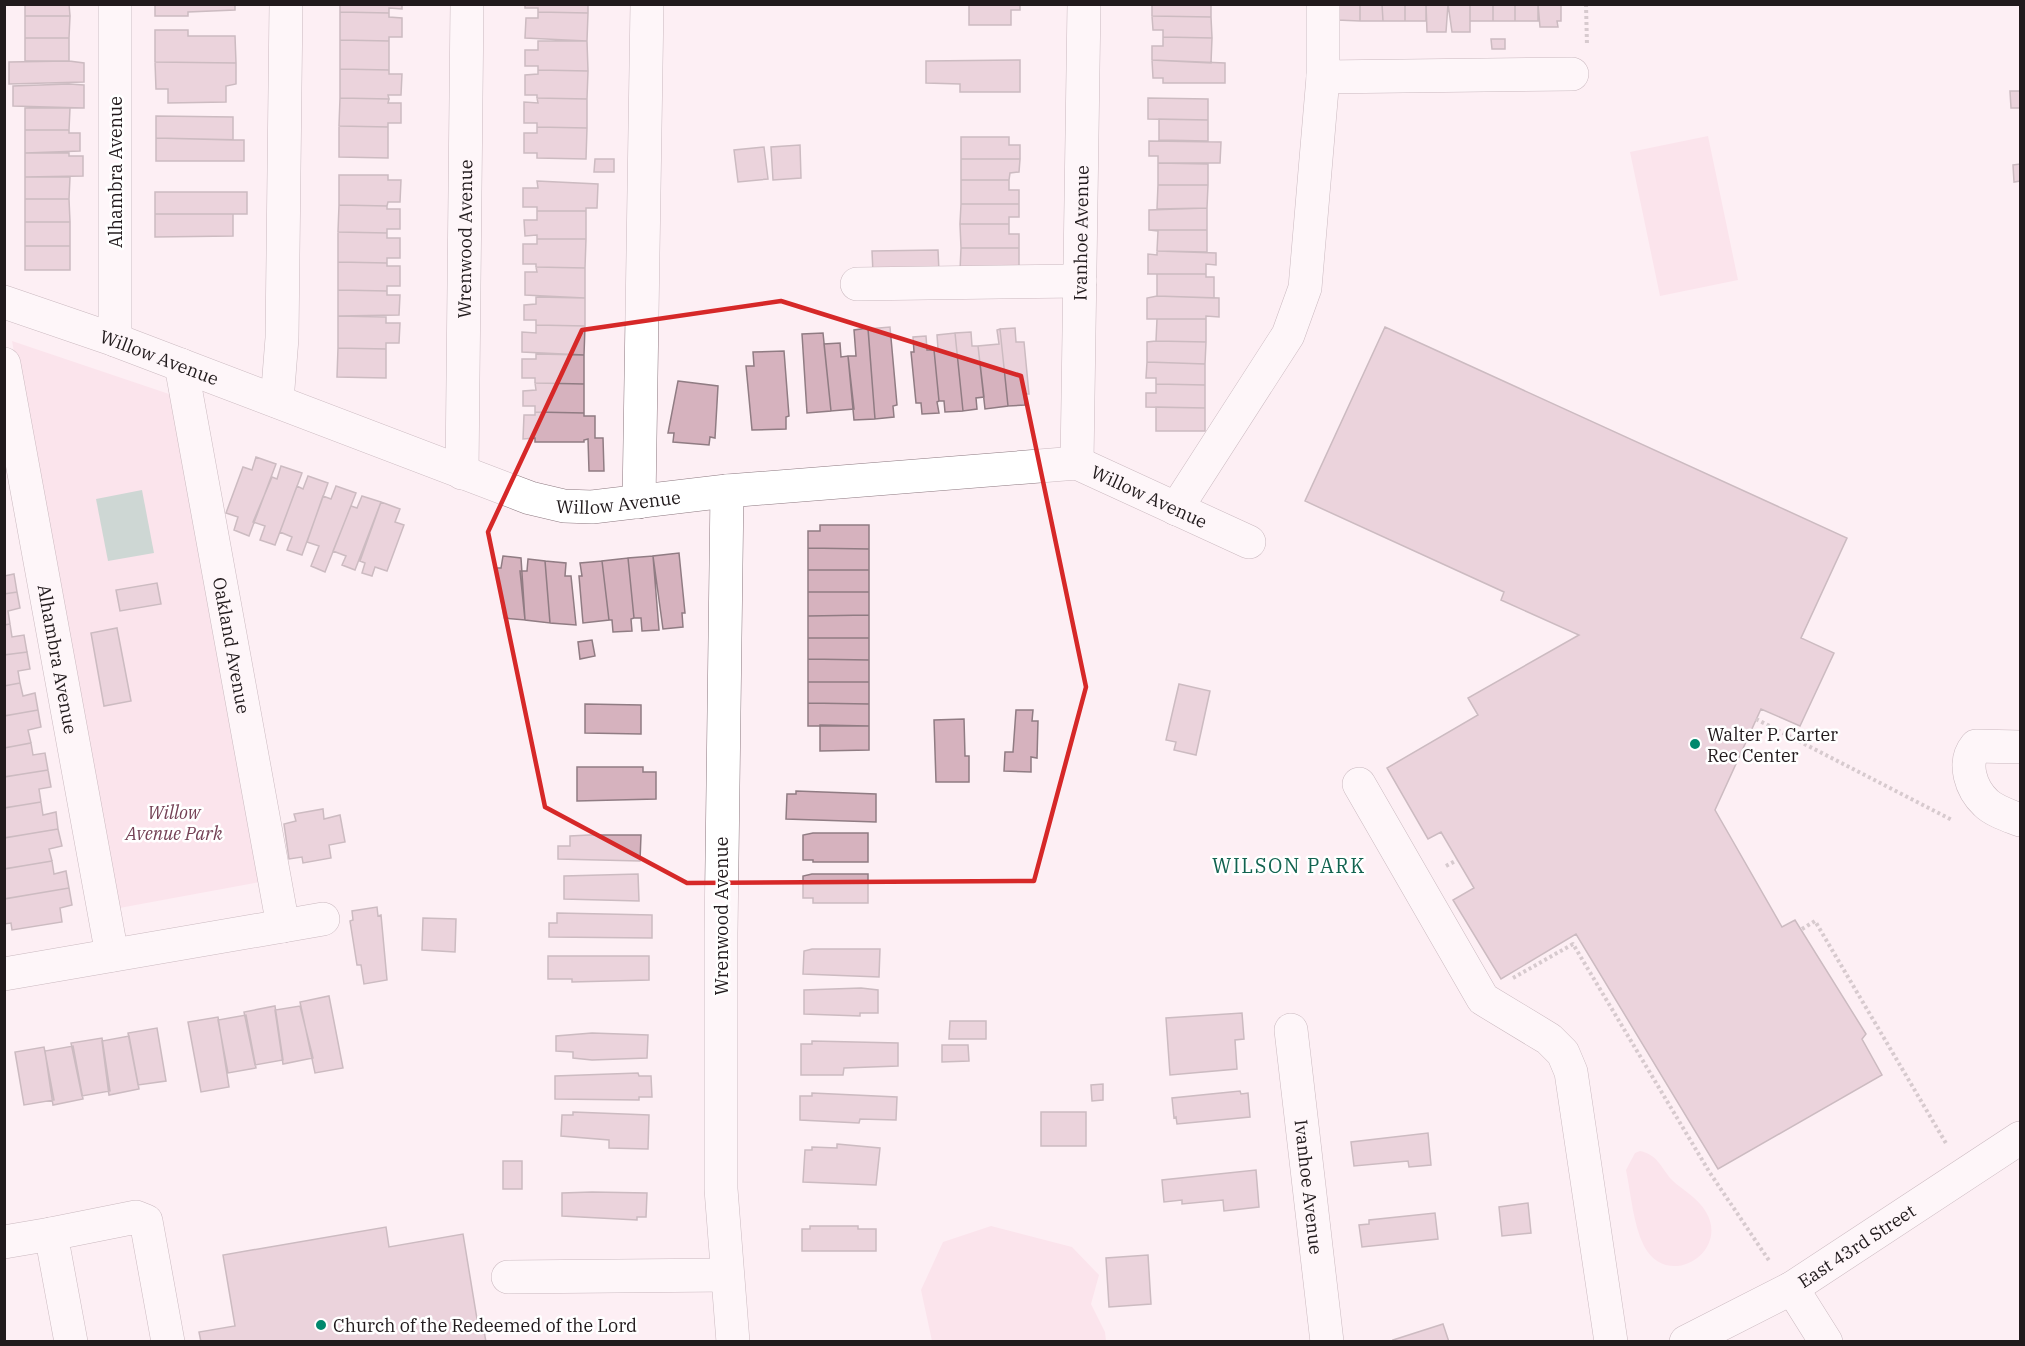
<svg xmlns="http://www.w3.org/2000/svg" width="2025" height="1346" font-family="'IBM Plex Serif',serif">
<rect width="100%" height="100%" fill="#fdeff4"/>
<!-- green -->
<path fill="#f9d7e2" d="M1708 136 1738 280 1660 296 1630 152Z
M12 341 172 395 260 882 114 909Z
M1640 1151C1659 1155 1661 1169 1673 1181 1684 1191 1698 1198 1706 1212 1730 1252 1668 1291 1644 1246 1633 1224 1631 1194 1626 1170L1635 1153Z
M991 1226 1072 1247 1099 1275 1091 1304 1105 1332 1106 1341H932L921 1290 943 1242Z"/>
<!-- water -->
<path fill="#95bbae" d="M142 490 154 553 108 561 96 499Z"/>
<!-- building -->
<path fill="#d6b2be" stroke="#907c83" stroke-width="1.5" d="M25 4H69L70 16H25Z
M155 4H235V10L188 12V16H155Z
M340 4H402V9L389 8V13L340 12Z
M525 4H588V13L538 12V8H525Z
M969 4H1020V10H1011V25H969Z
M1152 4H1211V17L1152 16Z
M1337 4H1360V21L1337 20Z
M1360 4H1382L1383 21H1360Z
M1382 4H1405V21H1383Z
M1405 4H1426V21H1405Z
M1426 4H1448L1446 32H1427Z
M1448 4H1470V32H1452Z
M1470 4H1493V21H1470Z
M1493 4H1515V21H1493Z
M1515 4H1538V21H1515Z
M1538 4H1561V21H1557L1558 27H1540Z
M340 12 389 13V17L402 18V37H389V41L340 40Z
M538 12 588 13 587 41 525 38 526 18H538Z
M25 16H70L69 38H25Z
M1152 16 1211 17 1212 38 1163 37V30H1153Z
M155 30H188V36H235L236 63 155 62Z
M1163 37 1212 38 1211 63 1152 60V46H1163Z
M25 38H69V61H25Z
M1491 39H1505V49H1492Z
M340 40 389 41V70L340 69Z
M538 41H587L588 71 538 70V66H525V50H538Z
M1020 60V92H960V84L926 83V61Z
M1152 60 1225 63V83H1163V78H1153Z
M69 61 84 63V82L9 84V62Z
M155 62 236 63V84L226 86V102L168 103V89H156Z
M340 69 389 70V74H402L401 95H388L389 99 340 98Z
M538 70 588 71 587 99 537 98V95H525V75L538 74Z
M69 84 84 85V108L13 106V86Z
M2010 91H2020V108H2011Z
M340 98 389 99 388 103H401V123H388V127L339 126Z
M537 98 587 99V128L537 127V123H524V102L538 103Z
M1148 98 1208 99V120L1148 119Z
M25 108H70L69 130H25Z
M156 116 233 117V140L156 138Z
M1159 119 1208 120V141L1159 140Z
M339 126 388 127V158L339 157Z
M537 127 587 128 586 159 537 158V153H524V133H537Z
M25 130H69V133H80V151L25 153Z
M961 137H1009V145H1020V159H961Z
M156 138 244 140V161H156Z
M1149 141 1221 142 1220 163H1158V156H1149Z
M800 145 801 178 773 180 771 147Z
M764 147 768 179 738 182 734 150Z
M25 153H69V156H83V176L25 177Z
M595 159H614V172H594Z
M961 159H1020L1019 172 1010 173 1009 180H961Z
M1158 163 1208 164V185H1158Z
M2020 164V181L2014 182 2013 165Z
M339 175H388V180H401L400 202H388L387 206 339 205Z
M25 177H70L69 199H25Z
M961 180H1009V190H1019V204H961Z
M537 181 598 184 597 208H586V211H537V207H523V188H538Z
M1158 185H1208L1207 208 1157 209Z
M155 192H247V214H155Z
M25 199H69L70 222H25Z
M961 204H1019V217H1009V224H960Z
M339 205 387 206V209H400V229H387V233L338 232Z
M1207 208V230H1149V210Z
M537 211H586V239H537V235L525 236 524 220H537Z
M155 214H233V236L155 237Z
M25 222H70V246H25Z
M960 224H1009V234H1019V248H961Z
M1149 230H1207V252L1157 251 1158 231Z
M338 232 387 233V238H400V258H387V263L338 262Z
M537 239H586L585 268 536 267V264H523V244H537Z
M25 246H70V270H25Z
M961 248H1019V271H960Z
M938 250 939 272 873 273 872 251Z
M1157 251 1216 253V265L1206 264V274H1148V254L1157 255Z
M338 262 387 263V266H400V286H387V291L338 290Z
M536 267 585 268V298L525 295V272H537Z
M1147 274H1206V277H1214V298L1157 296V274Z
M338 290 387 291V295H400L399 315 338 316Z
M1157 296 1219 298V317L1206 316V319H1147V298Z
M536 297 585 298V326L536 325V320H524V305L536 304Z
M338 316 386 317V323H400L399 343H386V349L338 348Z
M1157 319H1206V342L1156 341Z
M536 325 585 326 584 355 522 352V332L536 333Z
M890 327 897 405 893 406 894 417 875 419 868 329Z
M1385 327 1847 538 1801 638 1834 653 1800 726 1761 709 1715 810 1782 927 1795 920 1866 1034 1862 1039 1882 1075 1718 1169 1576 934 1501 979 1453 900 1474 888 1441 832 1428 839 1387 768 1478 715 1468 698 1579 635 1501 600 1504 592 1305 501Z
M868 328 875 419 854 420 848 356H856L854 330Z
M1015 328 1016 342H1024L1029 394H1024L1025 405 1008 406 1000 329Z
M1000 329 1008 406 985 409 978 346 999 344 997 330Z
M971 332 972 346H978L984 397 976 398 977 409 963 411 955 333Z
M823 333 831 411 807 413 802 334Z
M955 333 963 411 945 412 944 401H939L934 350 938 349 937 335Z
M926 336 927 350H934L939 401 937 402 939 413 922 414 921 403H916L911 352H914L913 337Z
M1156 341 1206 342 1205 364 1147 362V342Z
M840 343 841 357 848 356 854 409 831 411 824 344Z
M338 348 386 349V378L337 377Z
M784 351 789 416 786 417V429L752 430 746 366H754L753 352Z
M536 354 584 355V384L535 383V378H522V359H536Z
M1147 362 1205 364V385L1156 384V378H1146Z
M678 381 718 386 715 438 710 437 709 445 673 442 674 433H668Z
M535 383 584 384V413L535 412V406H523V391L536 390Z
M1156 384 1205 385V408L1146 407V393H1156Z
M1156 407 1205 408V431H1156Z
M535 412 584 413V416H595V438H603L604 471H589L588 439 584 440V442H535V438L523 439 524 415H535Z
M256 457 276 464 249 536 234 530 238 517 226 513 243 467 252 470Z
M281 466 302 473 275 545 260 540 265 526 253 522 272 477 277 479Z
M308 476 328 483 302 555 287 550 292 537 280 532 297 486 303 489Z
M336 486 356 493 325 572 311 566 319 546 307 542 323 496 331 499Z
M362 496 381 502 355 570 342 565 346 556 333 551 351 506 357 508Z
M381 502 400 509 395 522 404 525 387 571 375 567 372 576 362 573 365 563 360 561Z
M820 525H869V549L808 548V531H820Z
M808 548 869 549V570H808Z
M679 553 685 613H682L683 627 663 629 653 556Z
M503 556 521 558 525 620 504 618 496 568H501Z
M653 556 659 630 642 631 641 618H634L628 558Z
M628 558 634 618 631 619 632 631 613 632 612 620H609L602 561Z
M528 559 545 561 550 623 525 620 520 571H527Z
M545 561 566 563 565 576H571L576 625 550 623Z
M602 561 609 620 583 623 579 576H582L580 563Z
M808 570H869V592H808Z
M14 574 17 592 4 594V576Z
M157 583 161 604 120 611 116 590Z
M17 592 20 608 8 611 10 624 4 625V594Z
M808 592H869V615L808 616Z
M869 615V638H808V616Z
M10 624 12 637 24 635 27 652 4 655V625Z
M117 628 131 701 104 706 91 633Z
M808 638H869V660L808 659Z
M592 640 595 656 580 659 578 642Z
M27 652 30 669 18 671 20 683 4 686V655Z
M808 659 869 660V682H808Z
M808 682H869V704L808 703Z
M20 683 23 696 35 693 38 710 4 716V686Z
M1179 684 1210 691 1196 755 1174 750 1176 742 1166 740Z
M808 703 869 704V726H808Z
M585 704 641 705V734L585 733Z
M38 710 41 727 28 730 31 743 4 748V716Z
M1016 710H1033L1032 721H1038L1037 758 1031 757V772L1004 771 1005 752H1013Z
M964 719 965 756H969V782H936L934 720Z
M820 725 869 726V750L820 751Z
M31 743 33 755 45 753 48 770 4 777V748Z
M577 767H643V772H656V799L577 801Z
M48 770 51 787 39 789 41 802 4 808V777Z
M796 791 876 794V822L786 819 787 794H796Z
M41 802 43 815 56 812 58 829 4 838V808Z
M323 809 324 819 340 815 345 842 329 845 331 858 303 863 302 857 289 859 284 824 296 821 294 814Z
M58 829 62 846 49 849 52 861 4 869V838Z
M813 833H868V862H813V860H803V835Z
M589 835H641L640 861 558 859V846H570V836Z
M52 861 54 874 66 871 69 888 4 899V869Z
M638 874 639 901 564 899V876Z
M812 874H868V903H813V898H803V876Z
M69 888 72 905 60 908 62 922 12 930 11 923 4 924V899Z
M377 907 378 916 381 915 387 980 364 984 361 965H357L350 921 353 920 352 911Z
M557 913 652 915V938L549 937V923H557Z
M423 918 456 919 455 952 422 950Z
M812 949H880L879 977 803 974 804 951Z
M548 956H649V980L572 982V979H548Z
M861 988 878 990V1013H860V1016L804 1014V990Z
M329 996 343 1068 315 1073 300 1002Z
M275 1006 283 1060 255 1065 244 1012Z
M300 1006 313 1058 283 1064 275 1010Z
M1242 1013 1244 1039 1235 1040 1237 1069 1170 1075 1166 1018Z
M246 1015 256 1068 228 1073 218 1020Z
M218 1017 229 1087 201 1092 188 1022Z
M950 1021H986V1039H949Z
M157 1028 166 1081 138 1085 128 1033Z
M592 1033 648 1035 647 1058 592 1060 573 1058V1052L556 1051V1036Z
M129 1036 139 1089 109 1095 102 1041Z
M102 1038 110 1091 82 1096 71 1043Z
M812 1041 898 1043V1066L844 1068 843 1075H801V1044H812Z
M942 1045H968L969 1061 942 1062Z
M73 1046 83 1099 53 1105 45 1051Z
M44 1047 54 1100 24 1105 15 1052Z
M638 1073 639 1076H651L652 1097H639V1100L555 1099V1076Z
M1103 1084V1100L1092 1101 1091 1085Z
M1240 1091 1241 1094 1248 1093 1250 1117 1177 1124 1176 1117 1174 1118 1172 1098Z
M812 1093 897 1097 896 1120 860 1119 859 1123 800 1120V1096H812Z
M573 1112 649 1115 648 1149 609 1148V1140L561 1136 562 1115H573Z
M1041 1112H1086V1146H1041Z
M1428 1133 1431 1165 1409 1167 1408 1161 1354 1166 1351 1142Z
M837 1144 880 1148 876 1185 803 1182 805 1150H812V1147L837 1148Z
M503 1161H522V1189H503Z
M1256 1170 1259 1207 1224 1211 1223 1200 1182 1204V1200L1164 1202 1162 1180Z
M592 1192 647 1193 646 1217H637V1220L562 1216V1193Z
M1528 1203 1531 1233 1502 1236 1499 1207Z
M1435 1213 1438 1239 1362 1247 1359 1225 1369 1224V1220Z
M810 1226H858V1229H876V1251H802V1229H810Z
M386 1227 389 1247 463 1234 477 1319H482L486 1342H201L199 1332 235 1326 223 1255Z
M1148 1255 1151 1304 1109 1307 1106 1258Z
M1443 1324 1449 1342H1394L1393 1340Z"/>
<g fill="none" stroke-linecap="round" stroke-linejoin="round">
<!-- minor casing -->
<g stroke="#8d7980" stroke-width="34">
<g id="minor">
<path d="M1323 77 1572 74"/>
<path d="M857 284 1080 281"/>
<path id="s1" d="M4 302 115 340 530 498 564 506 592 507 727 491 1077 463 1249 542"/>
<path d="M115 340V4"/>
<path id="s2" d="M4 364 112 955"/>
<path id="s3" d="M181 365 283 926"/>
<path d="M277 401 282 338 286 4"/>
<path id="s4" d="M1077 463 1084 4"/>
<path id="s5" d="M462 473 467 4"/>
<path d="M727 491 721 933V1189L733 1342"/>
<path d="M639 502 647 4"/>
<path d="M1176 509 1288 335 1305 288 1323 77V4"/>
<path d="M2020 747 1976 746C1962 763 1971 789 1986 803 1994 811 2010 816 2020 820"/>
<path d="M1359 784 1483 999 1549 1039 1563 1053 1571 1072 1611 1342"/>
<path d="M4 974 323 919"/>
<path id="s6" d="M1291 1030 1327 1342"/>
<path d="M4 1242 51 1234"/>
<path d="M508 1277 727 1275"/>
<path d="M1792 1288 1826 1342"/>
<path d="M71 1342 51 1234 136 1217 146 1221 168 1342"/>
<path id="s7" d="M1686 1342 1792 1288 2020 1138"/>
</g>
</g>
<!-- path -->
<path stroke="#a99ea1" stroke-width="4" stroke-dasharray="3 3" stroke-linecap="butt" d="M1586 4 1587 45
M1756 719 1952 820
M1446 866 1457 860
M1802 929 1815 921 1947 1145
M1513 978 1573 944 1710 1173 1770 1262"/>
<!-- minor -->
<use href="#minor" stroke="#fff" stroke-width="33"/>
</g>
<!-- marked area -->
<path d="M0 0H2025V1346H0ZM781 301 1021 376 1086 687 1034 881 687 883 545 807 488 532 582 330Z" fill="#fdeff4" fill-opacity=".55" fill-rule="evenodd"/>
<path fill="none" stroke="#d62828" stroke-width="4.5" stroke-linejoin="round" d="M781 301 1021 376 1086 687 1034 881 687 883 545 807 488 532 582 330Z"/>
<!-- markers -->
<g fill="#00886d" stroke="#fff" stroke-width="2">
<circle cx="1695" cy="744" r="6"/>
<circle cx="321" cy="1325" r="6"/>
</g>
<g text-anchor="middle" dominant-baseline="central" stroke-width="5" stroke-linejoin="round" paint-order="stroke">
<!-- street labels -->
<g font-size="18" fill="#211a1c" stroke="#fff">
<text transform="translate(115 172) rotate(-90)">Alhambra Avenue</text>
<text stroke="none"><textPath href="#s4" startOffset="230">Ivanhoe Avenue</textPath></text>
<text stroke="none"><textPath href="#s5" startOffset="234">Wrenwood Avenue</textPath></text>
<text stroke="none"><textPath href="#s1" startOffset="165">Willow Avenue</textPath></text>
<text stroke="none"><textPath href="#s1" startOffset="1191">Willow Avenue</textPath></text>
<text stroke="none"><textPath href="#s1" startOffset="651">Willow Avenue</textPath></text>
<text stroke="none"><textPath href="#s3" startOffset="285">Oakland Avenue</textPath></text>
<text stroke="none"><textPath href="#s2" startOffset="300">Alhambra Avenue</textPath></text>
<text transform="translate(721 916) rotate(-90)">Wrenwood Avenue</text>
<text stroke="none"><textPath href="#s6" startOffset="158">Ivanhoe Avenue</textPath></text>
<text stroke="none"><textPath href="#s7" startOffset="196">East 43rd Street</textPath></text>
</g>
<!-- poi labels -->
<g font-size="18" fill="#211a1c" stroke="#fff" text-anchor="start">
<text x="1707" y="734">Walter P. Carter<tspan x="1707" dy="21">Rec Center</tspan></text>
<text x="333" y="1325">Church of the Redeemed of the Lord</text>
</g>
<!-- park labels -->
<g font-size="18" font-style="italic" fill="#744155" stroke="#fff">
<text x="174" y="812">Willow<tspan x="174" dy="21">Avenue Park</tspan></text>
</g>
<!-- neighbourhood labels -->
<g font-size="20" letter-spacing="1.5" fill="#126350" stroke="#fff">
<text x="1289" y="865">WILSON PARK</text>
</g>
</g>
<!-- border -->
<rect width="2025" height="1346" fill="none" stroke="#211a1c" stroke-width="12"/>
</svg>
